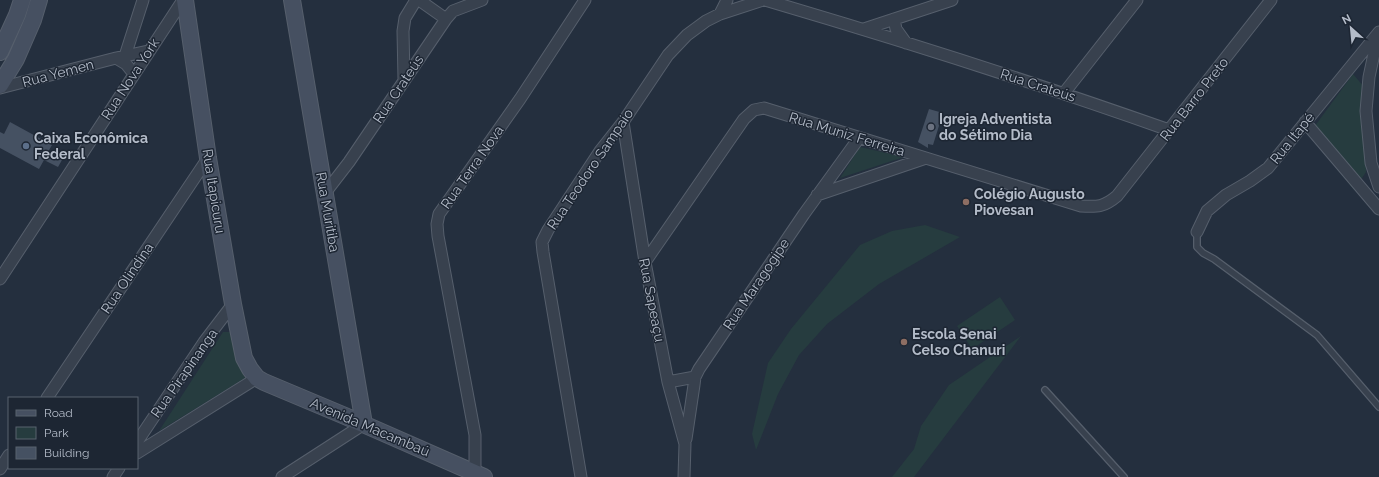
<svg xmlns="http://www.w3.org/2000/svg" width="1379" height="477" font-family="Raleway,sans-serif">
<rect width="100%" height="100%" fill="#242f3e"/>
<!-- green -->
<path fill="#263c3f" d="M1353 74 1365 88 1366 172 1354 190 1309 134Z
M860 147 904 157 840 178Z
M925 225 960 237 879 284 827 324 799 355 778 394 756 450 752 434 768 363 791 329 860 245 892 231Z
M1000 297 1015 320 972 349 957 326Z
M223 332H231L236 337 245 378 159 431Z
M1021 336 914 477H892L914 449 921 426 949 385Z"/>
<!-- building -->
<path fill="#455162" d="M929 109 943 113 933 145 928 144V148L918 142Z
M10 122 52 145 48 152 62 160 58 167 44 160 39 169 0 148V132L4 134Z"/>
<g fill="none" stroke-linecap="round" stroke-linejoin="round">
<!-- lane casing -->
<g stroke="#565f6c" stroke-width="8">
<path id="lane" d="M1197 232V247L1203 253 1214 259 1317 335 1379 407
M1045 390 1124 477"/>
</g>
<!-- street casing -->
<g stroke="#565f6c" stroke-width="13">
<path id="street" d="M419 0 446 19
M765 0C901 40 1036 83 1169 130
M720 14 727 0
M894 19 896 29 906 43
M864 29 952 0
M1378 35 1369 77 1366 111 1371 163 1379 187
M125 56 143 0
M116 58 126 64 134 74
M404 79 403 31 405 18 416 0
M0 88 116 58 148 51
M1064 93 1137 0
M623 122 645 262 668 382 685 444 684 477
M1305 122 1379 209
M325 193 349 162 446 19 453 11 482 0
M817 195 926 158
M1197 232 1207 211 1226 195 1250 181 1268 168 1379 32
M645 262 744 119 754 110 764 108 1081 206C1098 207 1104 207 1117 196L1271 0
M0 279 183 0
M668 382 695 377
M47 398 208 158
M686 439 694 385 695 377 699 369 804 214 859 138
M137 442 204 342 233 304
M137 453 257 378
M0 469 9 455
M113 477 119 468
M282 477 364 424
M470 477 475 473V435L438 236 437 224 439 214 520 99 585 0
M581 477 543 252 542 242 548 230 600 151 623 122 668 55 687 35 706 21 720 14 763 0"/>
</g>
<!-- secondary casing -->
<g stroke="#565f6c" stroke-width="18">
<path id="secondary" d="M185 0 208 158 233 304 244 358 250 369 257 378 264 382 345 416 484 477
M292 0 364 424
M0 52 17 15 22 0
M0 85 16 59 33 20 39 0"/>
</g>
<!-- lane -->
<use href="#lane" stroke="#38414e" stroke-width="5.5"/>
<!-- street -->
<use href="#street" stroke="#38414e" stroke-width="11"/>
<!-- secondary -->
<use href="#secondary" stroke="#465061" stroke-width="16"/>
</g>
<!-- markers -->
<circle fill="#6b7280" stroke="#1d2633" stroke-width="1.5" cx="931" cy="127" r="4"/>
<circle fill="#5c6f8a" stroke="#1d2633" stroke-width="1.5" cx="26" cy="146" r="4"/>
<g fill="#8d6e63" stroke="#1d2633" stroke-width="1.5">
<circle cx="966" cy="202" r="4"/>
<circle cx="904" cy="342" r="4"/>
</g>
<g text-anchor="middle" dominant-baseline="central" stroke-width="3" stroke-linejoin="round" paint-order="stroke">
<!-- street labels -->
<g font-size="14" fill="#b4bcc9" stroke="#1d2633">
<text transform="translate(58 73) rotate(-15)">Rua Yemen</text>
<text transform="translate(130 79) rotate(-57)">Rua Nova York</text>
<text transform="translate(1038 85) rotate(18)">Rua Crateús</text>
<text transform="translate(398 89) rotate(-56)">Rua Crateús</text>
<text transform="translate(1194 99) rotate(-52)">Rua Barro Preto</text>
<text transform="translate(847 134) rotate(17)">Rua Muniz Ferreira</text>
<text transform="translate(1292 138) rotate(-51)">Rua Itapé</text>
<text transform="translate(472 167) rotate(-55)">Rua Terra Nova</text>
<text transform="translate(590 169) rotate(-56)">Rua Teodoro Sampaio</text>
<text transform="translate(214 191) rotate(81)">Rua Itapicuru</text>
<text transform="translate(328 212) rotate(80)">Rua Muritiba</text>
<text transform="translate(127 278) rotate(-56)">Rua Olindina</text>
<text transform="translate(756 284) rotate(-56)">Rua Maragogipe</text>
<text transform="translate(652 300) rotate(79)">Rua Sapeaçu</text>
<text transform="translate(184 373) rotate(-55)">Rua Pirapinanga</text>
<text transform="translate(370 427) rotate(23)">Avenida Macambaú</text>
</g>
<!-- poi labels -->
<g font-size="14" font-weight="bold" fill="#b4bcc9" stroke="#1d2633" text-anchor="start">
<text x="939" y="119">Igreja Adventista<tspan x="939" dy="16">do Sétimo Dia</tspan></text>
<text x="34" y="138">Caixa Econômica<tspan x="34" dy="16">Federal</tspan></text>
<text x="974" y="194">Colégio Augusto<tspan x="974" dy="16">Piovesan</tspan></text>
<text x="912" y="334">Escola Senai<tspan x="912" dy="16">Celso Chanuri</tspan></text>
</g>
</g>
<!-- legend -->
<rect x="8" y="397" width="130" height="72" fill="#1d2633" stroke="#59626f"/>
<rect x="16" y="410" width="20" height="6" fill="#465061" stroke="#59626f"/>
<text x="44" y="417" font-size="12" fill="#b4bcc9">Road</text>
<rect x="16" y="427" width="20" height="12" fill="#263c3f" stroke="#59626f"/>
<text x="44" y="437" font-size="12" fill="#b4bcc9">Park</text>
<rect x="16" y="447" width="20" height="12" fill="#455162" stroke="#59626f"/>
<text x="44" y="457" font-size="12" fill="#b4bcc9">Building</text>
<!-- north arrow -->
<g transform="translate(1351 28) rotate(333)" stroke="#1d2633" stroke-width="3" paint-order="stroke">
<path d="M0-3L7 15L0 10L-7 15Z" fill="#b4bcc9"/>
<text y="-6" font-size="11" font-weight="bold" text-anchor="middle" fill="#b4bcc9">N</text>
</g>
</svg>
